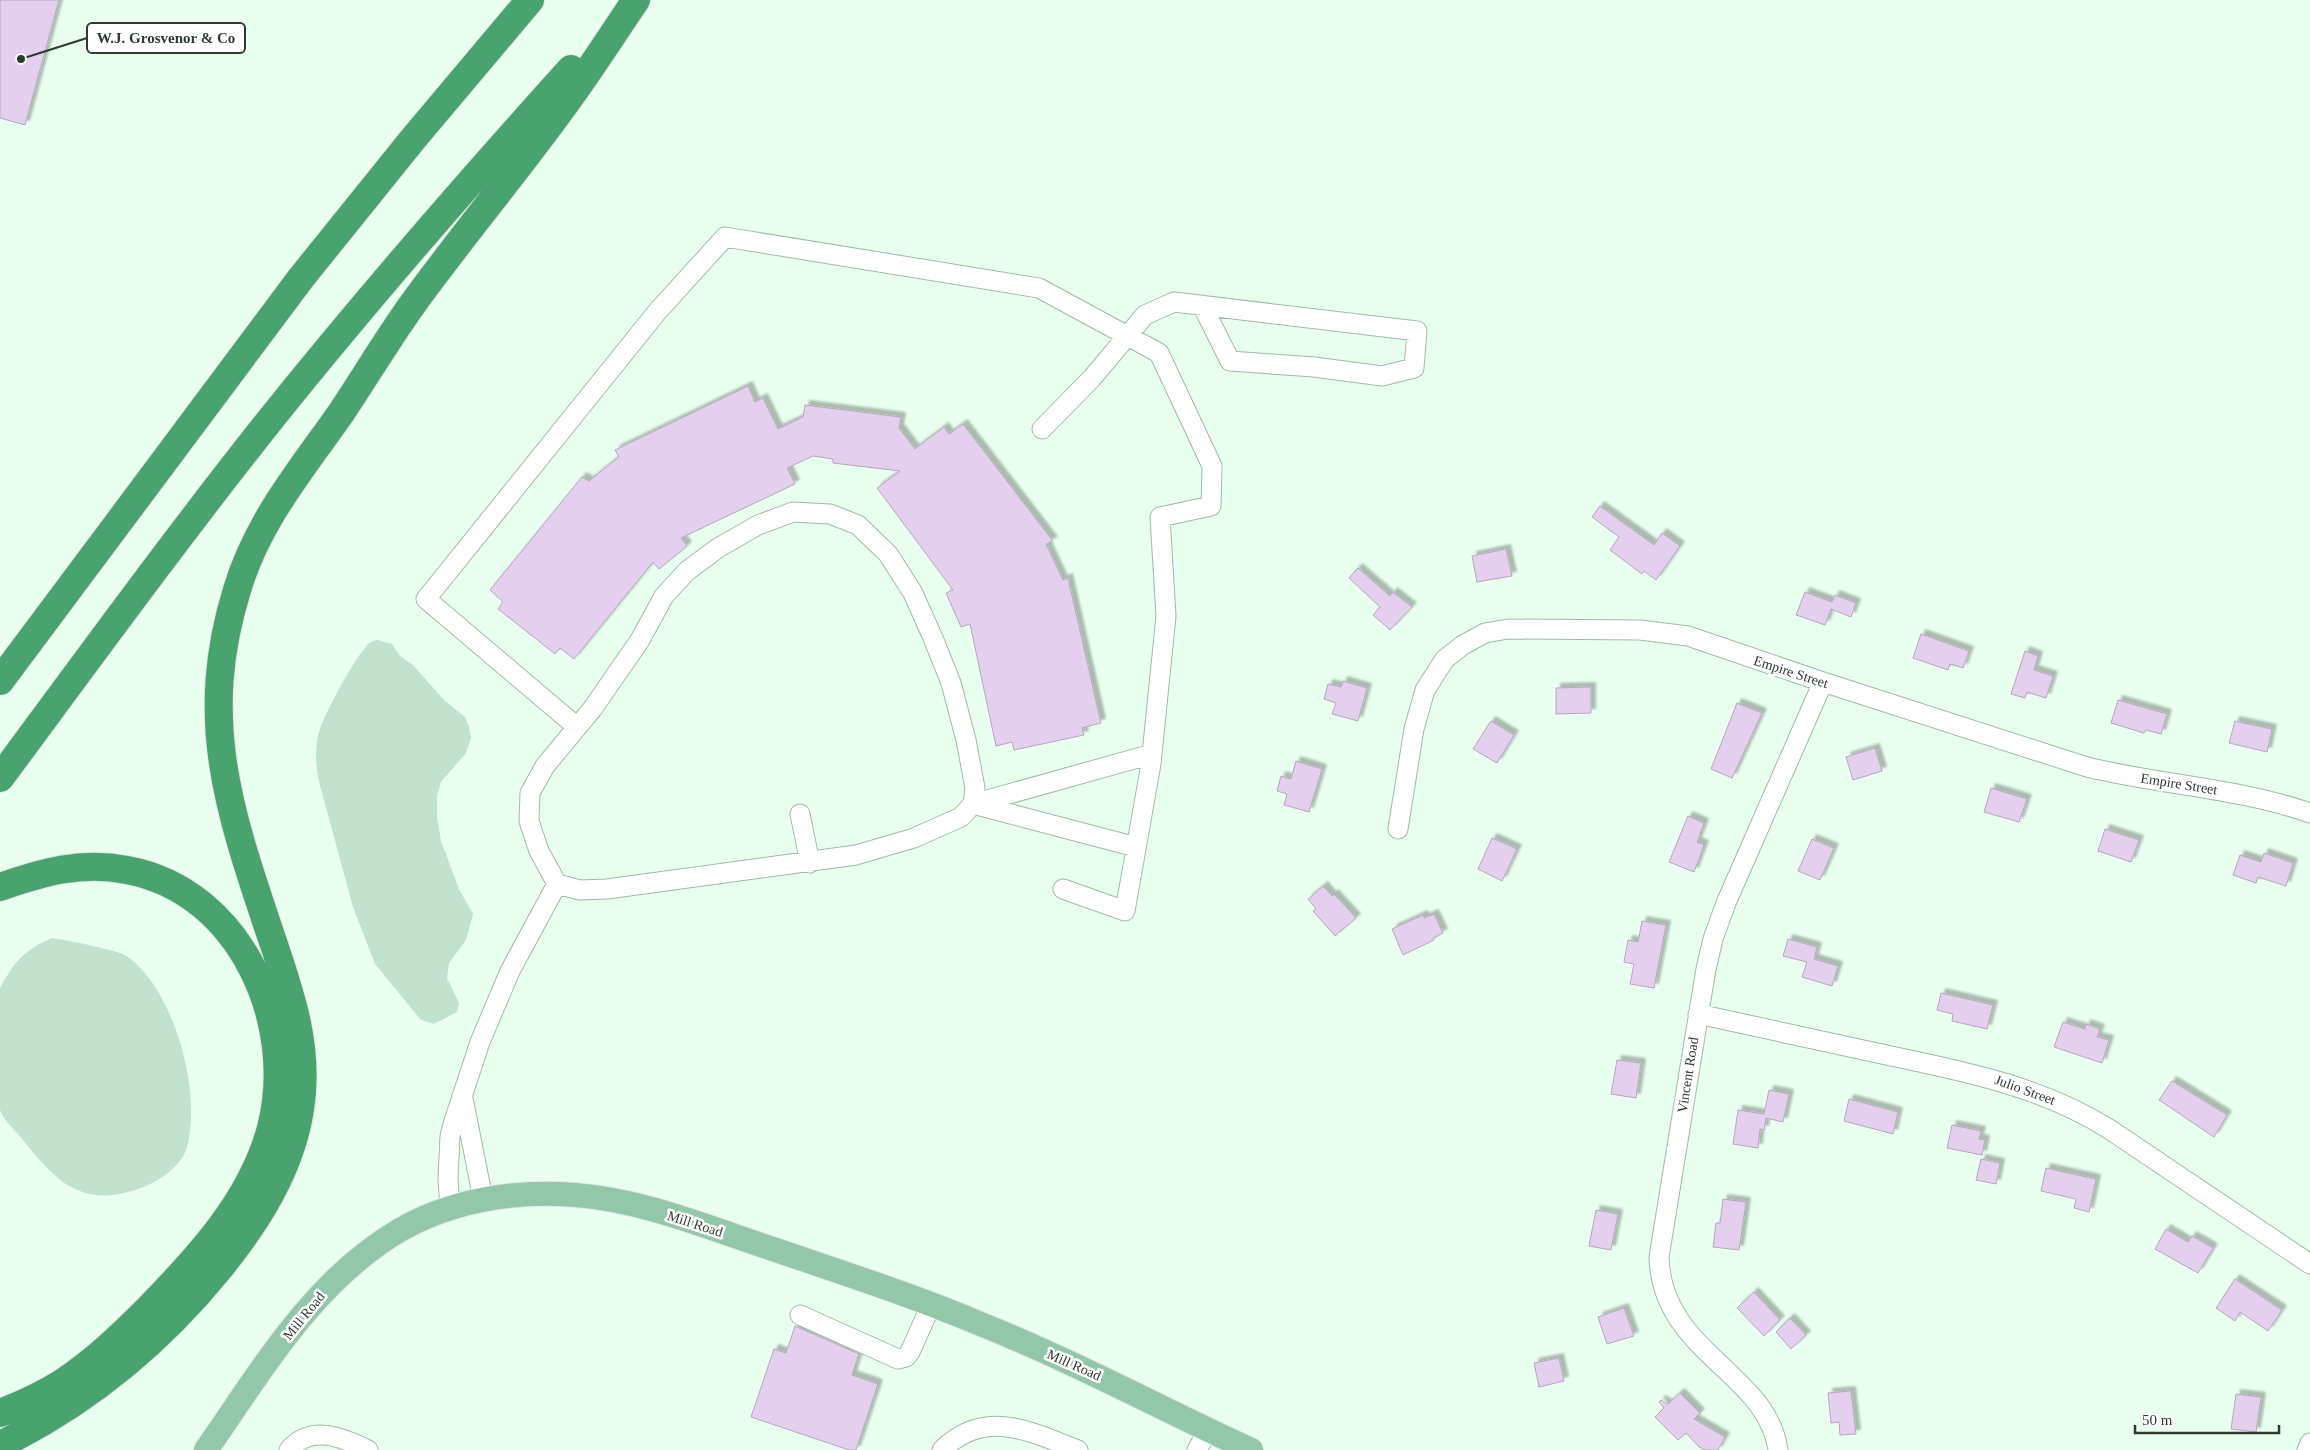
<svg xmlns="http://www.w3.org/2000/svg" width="2310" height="1450" font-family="'Times New Roman',serif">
<defs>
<filter id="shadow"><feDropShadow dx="4.5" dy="-4.5" stdDeviation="1" flood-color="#0004"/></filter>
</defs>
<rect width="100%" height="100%" fill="#e9fff0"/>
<!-- green -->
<path fill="#c2e2cd" d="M377 640 392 644 400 656 413 665 444 700 465 717 469 727 471 738 466 753 441 782 437 796V817L441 841 459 889 473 914 466 940 449 963 447 978 459 1003 457 1012 434 1024 421 1020 375 964 353 907 318 778C316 763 315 750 318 736 322 717 352 663 365 648 368 643 372 641 377 640Z
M52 938C66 940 119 950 128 957 175 991 202 1093 187 1147 182 1166 158 1182 141 1188 83 1209 57 1183 23 1140 17 1132 3 1120 0 1110 0 1099 0 1074 0 1061 0 1038 0 1012 0 989 1 985 4 980 7 976 18 957 31 947 52 938Z"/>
<!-- building -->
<path fill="#e5cfef" stroke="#b6a6bd" filter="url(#shadow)" d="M0 0H59L25 125 0 118Z
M748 386 755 402 763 398 778 429 803 417 805 405 901 417 899 428 915 449 944 427 949 434 963 424 1053 541 1046 544 1063 580 1068 578 1101 723 1082 728 1084 735 1014 750 1012 742 996 746 970 624 961 627 946 593 953 590 877 488 900 471 833 463V459L813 456 787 468 795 484 681 538 687 546 659 569 653 562 574 659 560 648 555 654 498 609 503 602 490 590 582 477 589 481 619 457 615 450Z
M1600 506 1654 545 1662 533 1680 546 1656 580 1644 571 1642 574 1610 550 1619 537 1592 517Z
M1506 549 1512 576 1477 582 1472 556Z
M1358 568 1390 596 1393 592 1412 607 1390 630 1373 615 1380 607 1349 578Z
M1805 592 1832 602 1835 595 1856 603 1851 617 1831 609 1825 625 1796 615Z
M1921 634 1969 651 1963 668 1950 664 1948 670 1913 658Z
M2025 651 2038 656 2034 670 2053 676 2046 698 2027 692 2025 698 2011 694Z
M1343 681 1367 688 1358 721 1332 714 1336 703 1324 699 1328 684 1341 687Z
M1591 687V713L1556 714V688Z
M2118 700 2167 714 2161 734 2146 730 2144 733 2111 723Z
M1737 703 1762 713 1732 778 1711 769Z
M1491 721 1514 735 1497 763 1473 749Z
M2235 721 2272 729 2267 752 2229 743Z
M1875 748 1882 771 1853 780 1846 757Z
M1296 761 1322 769 1309 812 1284 805 1287 794 1277 791 1281 776 1291 779Z
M1991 788 2027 799 2019 822 1984 812Z
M1688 816 1704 823 1697 842 1704 845 1694 872 1669 862Z
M2105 829 2139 840 2131 862 2098 851Z
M1492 838 1517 849 1502 881 1478 869Z
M1812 839 1834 848 1820 880 1798 871Z
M2264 853 2293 863 2286 886 2258 877 2256 883 2233 875 2240 855 2261 862Z
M1323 886 1332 896 1334 894 1356 918 1335 936 1313 911 1316 909 1308 899Z
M1434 914 1443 933 1433 938 1434 940 1403 955 1392 929 1423 915 1424 918Z
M1642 921 1666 925 1654 988 1630 984 1634 964 1624 962 1628 940 1638 942Z
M1788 939 1817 947 1814 959 1838 966 1832 986 1802 977 1807 962 1783 956Z
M1941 993 1993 1005 1987 1029 1952 1021 1953 1014 1937 1010Z
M2063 1022 2085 1029 2086 1024 2100 1029 2097 1037 2109 1040 2102 1063 2054 1047Z
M1617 1060 1641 1063 1636 1098 1611 1094Z
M2172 1081 2227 1115 2214 1137 2159 1100Z
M1769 1090 1789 1094 1783 1122 1766 1118 1764 1130 1760 1129 1758 1148 1733 1144 1738 1110 1764 1114Z
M1849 1099 1898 1112 1893 1134 1844 1121Z
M1952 1125 1981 1131 1979 1139 1985 1140 1982 1155 1947 1148Z
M1981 1159 2000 1163 1996 1184 1976 1180Z
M2046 1168 2096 1179 2089 1212 2074 1208 2076 1199 2041 1191Z
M1723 1199 1746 1202 1739 1250 1713 1247 1716 1223H1720Z
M1596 1210 1618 1214 1611 1250 1589 1246Z
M2166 1229 2188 1242 2192 1236 2213 1248 2198 1273 2155 1249Z
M2235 1279 2282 1310 2268 1331 2240 1312 2235 1321 2216 1308Z
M1754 1292 1780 1320 1764 1336 1737 1308Z
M1624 1308 1634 1336 1607 1344 1598 1317Z
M1790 1318 1806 1335 1791 1349 1776 1332Z
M795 1326 859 1354 852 1375 878 1384 856 1450H849L751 1417 774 1349 786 1353Z
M1559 1358 1564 1381 1539 1387 1534 1363Z
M1851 1391 1856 1434 1840 1435 1839 1422 1831 1423 1828 1393Z
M1680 1393 1700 1413 1694 1419 1725 1437 1718 1450H1705L1699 1447 1686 1433 1678 1440 1655 1417 1664 1408 1659 1402 1661 1400 1668 1404Z
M2236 1394 2261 1397 2256 1432 2231 1429Z"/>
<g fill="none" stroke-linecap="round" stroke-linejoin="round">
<!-- minor casing -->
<g stroke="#a0bba9" stroke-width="21">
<path id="minor" d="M1042 429 1092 378 1145 315 1174 302 1417 331 1414 368 1382 376 1314 367 1230 361 1202 305
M577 727 426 599 657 312 725 237 1039 288 1159 353 1212 466 1211 506 1160 517 1166 616 1151 764 1125 911 1063 889
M800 814 810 863
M1398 829 1414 729 1425 690 1445 659 1463 645 1485 633 1508 629 1640 630 1688 636 1823 682 2087 767C2161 785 2238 788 2310 813
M1136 847 973 804 1152 754
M1698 1014C1763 1028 1827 1042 1891 1056 1967 1072 2042 1087 2109 1129L2310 1264
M463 1098 483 1199
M450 1208 448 1179 450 1136 454 1121 480 1042 510 971 557 884 539 851 529 821 530 793 545 766 593 708 640 640 664 596 687 571 718 548 758 525 793 512 830 514 858 525 888 554 913 593 933 638 951 683 966 740 975 788 973 804 961 817 914 838 856 855 607 889 580 890 557 884
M800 1315 898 1359 906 1357 910 1352 931 1305
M289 1450C311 1424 342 1437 368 1450
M942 1450C985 1407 1031 1432 1078 1450
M1197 1450 1208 1430
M1778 1450C1768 1373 1661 1352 1659 1257L1706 969 1713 939 1726 903 1823 682
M2307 1450 2310 1443"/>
</g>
<!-- major casing -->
<g stroke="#e6e7e7" stroke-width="26">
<path id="major" d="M206 1450C262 1370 313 1281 400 1230 452 1200 516 1190 575 1195 643 1200 709 1228 773 1249 843 1273 915 1296 983 1325 1075 1362 1162 1409 1251 1450"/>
</g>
<!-- highway casing -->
<g stroke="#e6e7e7" stroke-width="30">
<path id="highway" d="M0 681 301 278 413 139 530 0
M0 778C89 658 177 537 270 420 367 299 468 183 571 69
M0 887C43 872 81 861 127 870 241 891 298 1023 271 1128 252 1200 198 1258 148 1309 121 1336 94 1362 62 1383 43 1395 21 1405 0 1413
M0 1445C88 1402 158 1344 219 1269 257 1222 291 1169 300 1109 310 1047 290 992 270 933 229 811 197 719 237 590 257 522 301 470 341 413 365 377 387 340 412 305 464 233 522 165 573 93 595 62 615 31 636 0"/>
</g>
<!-- minor -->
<use href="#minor" stroke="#fff" stroke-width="19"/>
<!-- major -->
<use href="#major" stroke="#92c8a9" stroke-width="24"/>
<!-- highway -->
<use href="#highway" stroke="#49a36f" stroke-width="28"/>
</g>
<g text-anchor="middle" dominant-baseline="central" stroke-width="5" stroke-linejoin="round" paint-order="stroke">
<!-- street labels -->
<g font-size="14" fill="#2f3a33" stroke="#fff">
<text transform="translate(1791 672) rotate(18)">Empire Street</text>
<text transform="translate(2179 784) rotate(9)">Empire Street</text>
<text transform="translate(1688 1075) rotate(-81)">Vincent Road</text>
<text transform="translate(2025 1090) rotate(20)">Julio Street</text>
<text transform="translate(695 1224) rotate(18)">Mill Road</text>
<text transform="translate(304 1316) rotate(-51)">Mill Road</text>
<text transform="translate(1074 1365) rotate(24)">Mill Road</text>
</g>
</g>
<!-- callouts -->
<path fill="none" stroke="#2f3a33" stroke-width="2" d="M21 59L87 38"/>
<circle fill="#2f3a33" stroke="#fff" stroke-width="2" cx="21" cy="59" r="5"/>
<rect fill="#fff" stroke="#2f3a33" stroke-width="2" x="87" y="23" width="158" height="30" rx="5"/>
<g font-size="15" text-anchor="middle" font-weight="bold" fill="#2f3a33">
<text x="166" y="43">W.J. Grosvenor &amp; Co</text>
</g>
<!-- scale -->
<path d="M2135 1425v8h144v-8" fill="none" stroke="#2f3a33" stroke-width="2.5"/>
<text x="2142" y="1425" font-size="15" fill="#2f3a33" stroke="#ffffff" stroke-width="4" paint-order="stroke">50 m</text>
</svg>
